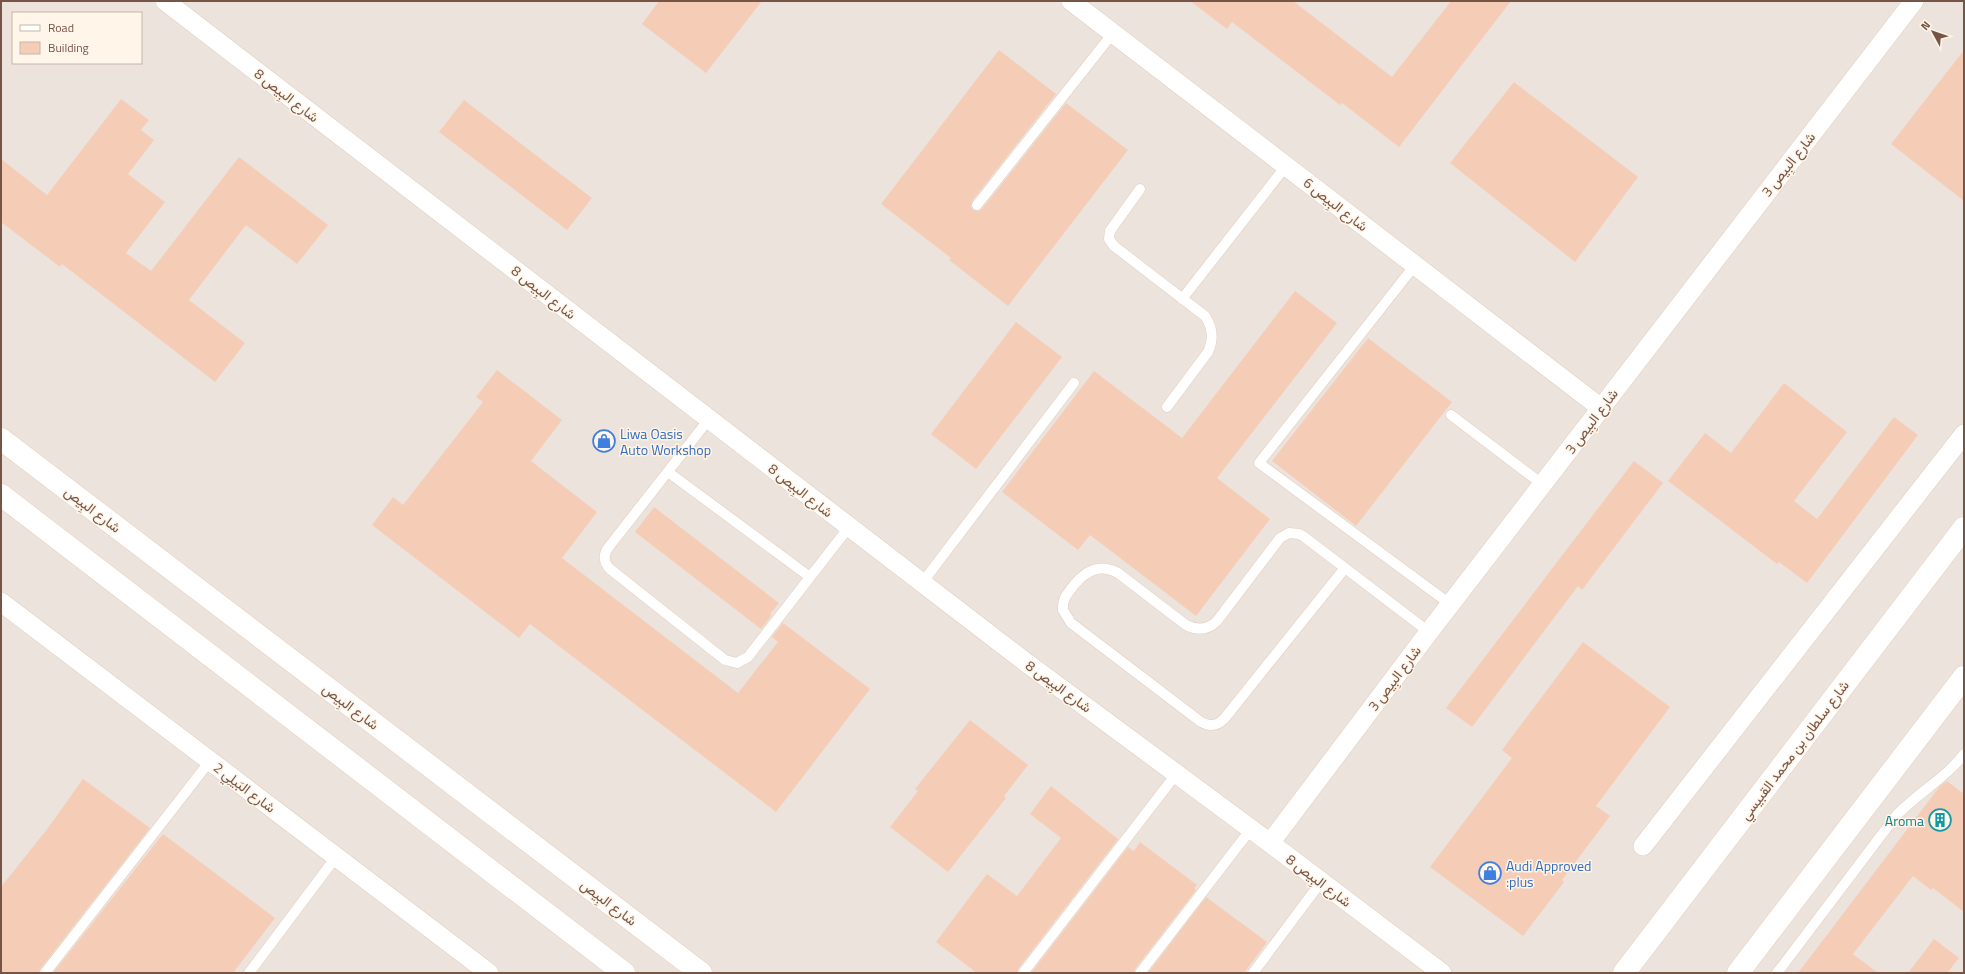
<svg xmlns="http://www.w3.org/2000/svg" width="1965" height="974" font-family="'Titillium Web',Vazirmatn,sans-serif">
<rect width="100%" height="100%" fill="#fef1e1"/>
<!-- industrial -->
<path fill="#ece3dc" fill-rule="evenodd" d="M1 1H1964V973H1ZM13 13H141V63H13Z"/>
<!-- building -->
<path fill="#f5cdb7" d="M659 1H762L706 73 642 24Z
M1190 1H1293L1392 77 1451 1H1511L1399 147 1342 103 1340 105 1232 22 1227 29Z
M999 50 1056 94 972 201 971 207 973 210 979 211 982 209 1066 103 1128 150 1008 306 949 260 951 258 881 204Z
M1964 50V201L1891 144Z
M1514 82 1638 177 1575 262 1450 163Z
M121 99 149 120 141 130 154 140 128 174 165 202 126 253 151 271 239 157 328 225 297 264 246 225 189 300 245 343 215 382 62 264 60 267 1 222V159L47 195Z
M464 100 592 198 567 230 439 132Z
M1295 291 1337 323 1217 478 1270 519 1196 616 1090 535 1078 550 1002 492 1094 371 1182 438Z
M1016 322 1062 357 976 469 931 434Z
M1368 338 1452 402 1356 526 1272 461Z
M497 370 562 420 531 461 597 512 562 558 738 693 778 642 772 637 783 623 870 689 776 812 530 624 519 638 372 525 393 497 403 505 483 402 476 397Z
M1784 383 1847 432 1794 501 1817 519 1894 417 1918 435 1807 583 1779 562 1777 564 1668 481 1705 433 1731 453Z
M1634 461 1663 483 1582 590 1578 586 1472 727 1446 708Z
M654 507 779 603 770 614 772 615 761 629 635 532Z
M1583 642 1670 707 1596 806 1610 816 1562 880 1564 882 1523 936 1430 867 1512 758 1502 750Z
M970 720 1028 765 1004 796 1006 798 948 872 890 827 918 791 915 789Z
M83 779 150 828 40 969 39 973H1V887L48 828Z
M1947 781 1964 794V912L1933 888 1931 890 1913 876 1853 954 1878 973H1798L1940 786Z
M1051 786 1118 839 1018 969 1017 973H977L936 942 987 874 1017 896 1061 838 1030 814Z
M163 834 275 918 233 973H53Z
M1140 842 1197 885 1194 888 1196 890 1135 969 1134 973H1031L1128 847 1134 851Z
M1206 897 1267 942 1244 973H1148Z
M1934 939 1959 958 1947 973H1908Z"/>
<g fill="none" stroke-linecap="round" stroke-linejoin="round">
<!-- lane casing -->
<g stroke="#e2cdbc" stroke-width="11">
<path id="lane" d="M1140 189 1110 231 1109 239 1114 246 1205 316C1213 328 1214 339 1208 352L1167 407
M977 205 1113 33
M1415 265 1259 463 1450 604
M1182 299 1286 166
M1451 415 1542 484
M709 419 608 548C603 555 604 563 610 569L725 660 737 663 748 657 849 527
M668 472 810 577
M1345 568 1224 719C1217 726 1210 727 1201 722L1071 623 1063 610C1062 599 1067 594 1074 585 1086 571 1099 563 1118 573L1186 625C1198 631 1208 630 1217 621L1280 538 1289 533 1299 534 1303 536 1429 632
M922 583 1074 383
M45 973 210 761
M249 973 336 857
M1023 973 1177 773
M1140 973 1251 829
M1253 973 1321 882
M1777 973 1895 817C1916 794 1946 778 1964 754"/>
</g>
<!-- street casing -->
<g stroke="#e2cdbc" stroke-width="20">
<path id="street" d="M165 1 1024 661 1270 843 1442 973
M1071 1 1601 408
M1 602 489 973
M1270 843 1429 632 1914 1
M1643 846 1964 434"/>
</g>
<!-- secondary casing -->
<g stroke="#eacfbc" stroke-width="23">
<path id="secondary" d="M1 439 701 973
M1 495 624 973
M1624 973 1964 528
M1738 973 1964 677"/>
</g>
<!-- lane -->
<use href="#lane" stroke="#fff" stroke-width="10"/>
<!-- street -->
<use href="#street" stroke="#fff" stroke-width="19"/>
<!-- secondary -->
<use href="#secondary" stroke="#fff" stroke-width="22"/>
</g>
<!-- icons -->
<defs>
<g id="shop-ring" transform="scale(1.15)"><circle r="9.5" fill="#fff5e8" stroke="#3f7fe0" stroke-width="1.5"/><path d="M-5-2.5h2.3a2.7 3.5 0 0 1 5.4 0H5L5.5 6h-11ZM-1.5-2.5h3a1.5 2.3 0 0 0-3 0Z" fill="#3f7fe0"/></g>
<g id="building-ring" transform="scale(1.15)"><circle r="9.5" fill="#fff5e8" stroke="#0f9aa8" stroke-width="1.5"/><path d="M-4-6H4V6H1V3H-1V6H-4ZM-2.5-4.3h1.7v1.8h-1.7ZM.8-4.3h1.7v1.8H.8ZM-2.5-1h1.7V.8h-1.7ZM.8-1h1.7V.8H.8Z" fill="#0f9aa8"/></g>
</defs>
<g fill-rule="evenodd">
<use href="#shop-ring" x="604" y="441"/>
<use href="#building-ring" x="1940" y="820"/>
<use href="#shop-ring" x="1490" y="873"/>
</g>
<g text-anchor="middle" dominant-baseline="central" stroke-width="3" stroke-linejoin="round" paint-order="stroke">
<!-- street labels -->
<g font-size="14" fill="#765546" stroke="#fff5e8">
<text transform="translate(287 95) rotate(38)">شارع البِيص 8</text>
<text transform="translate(1788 164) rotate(-52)">شارع البِيص 3</text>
<text transform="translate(1336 204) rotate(38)">شارع البِيص 6</text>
<text transform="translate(544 292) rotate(38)">شارع البِيص 8</text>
<text transform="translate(1591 421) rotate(-53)">شارع البِيص 3</text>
<text transform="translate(801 490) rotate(38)">شارع البِيص 8</text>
<text transform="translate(93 509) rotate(37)">شارع البِيص</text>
<text transform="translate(1394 678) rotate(-53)">شارع البِيص 3</text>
<text transform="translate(1059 686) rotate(36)">شارع البِيص 8</text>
<text transform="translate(351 706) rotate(37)">شارع البِيص</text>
<text transform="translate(1794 750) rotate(-53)">شارع سلطان بن محمد القبيسي</text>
<text transform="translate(245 787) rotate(37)">شارع البَيلِي 2</text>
<text transform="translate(1319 880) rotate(37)">شارع البِيص 8</text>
<text transform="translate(609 902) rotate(37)">شارع البِيص</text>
</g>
<!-- shop labels -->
<g font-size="14" fill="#366cbe" stroke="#fff5e8" text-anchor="start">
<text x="620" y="433">Liwa Oasis<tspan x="620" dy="16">Auto Workshop</tspan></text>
<text x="1506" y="865">Audi Approved<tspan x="1506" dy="16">:plus</tspan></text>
</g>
<!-- culture labels -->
<g font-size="14" fill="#0d838f" stroke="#fff5e8" text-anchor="end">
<text x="1924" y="820">Aroma</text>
</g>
</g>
<!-- border -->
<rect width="1965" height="974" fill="none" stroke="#765546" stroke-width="4"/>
<!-- legend -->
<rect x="12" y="12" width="130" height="52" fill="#fff5e8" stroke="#c8b5a7"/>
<rect x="20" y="25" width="20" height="6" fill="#ffffff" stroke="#c8b5a7"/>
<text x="48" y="32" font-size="12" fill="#765546">Road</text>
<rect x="20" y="42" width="20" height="12" fill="#f5cdb7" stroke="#c8b5a7"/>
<text x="48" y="52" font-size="12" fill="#765546">Building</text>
<!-- north arrow -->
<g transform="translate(1933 32) rotate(310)" stroke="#fff5e8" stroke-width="3" paint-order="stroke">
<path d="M0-3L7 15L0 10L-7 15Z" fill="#765546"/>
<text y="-6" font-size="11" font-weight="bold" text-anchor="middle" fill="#765546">N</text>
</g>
</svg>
